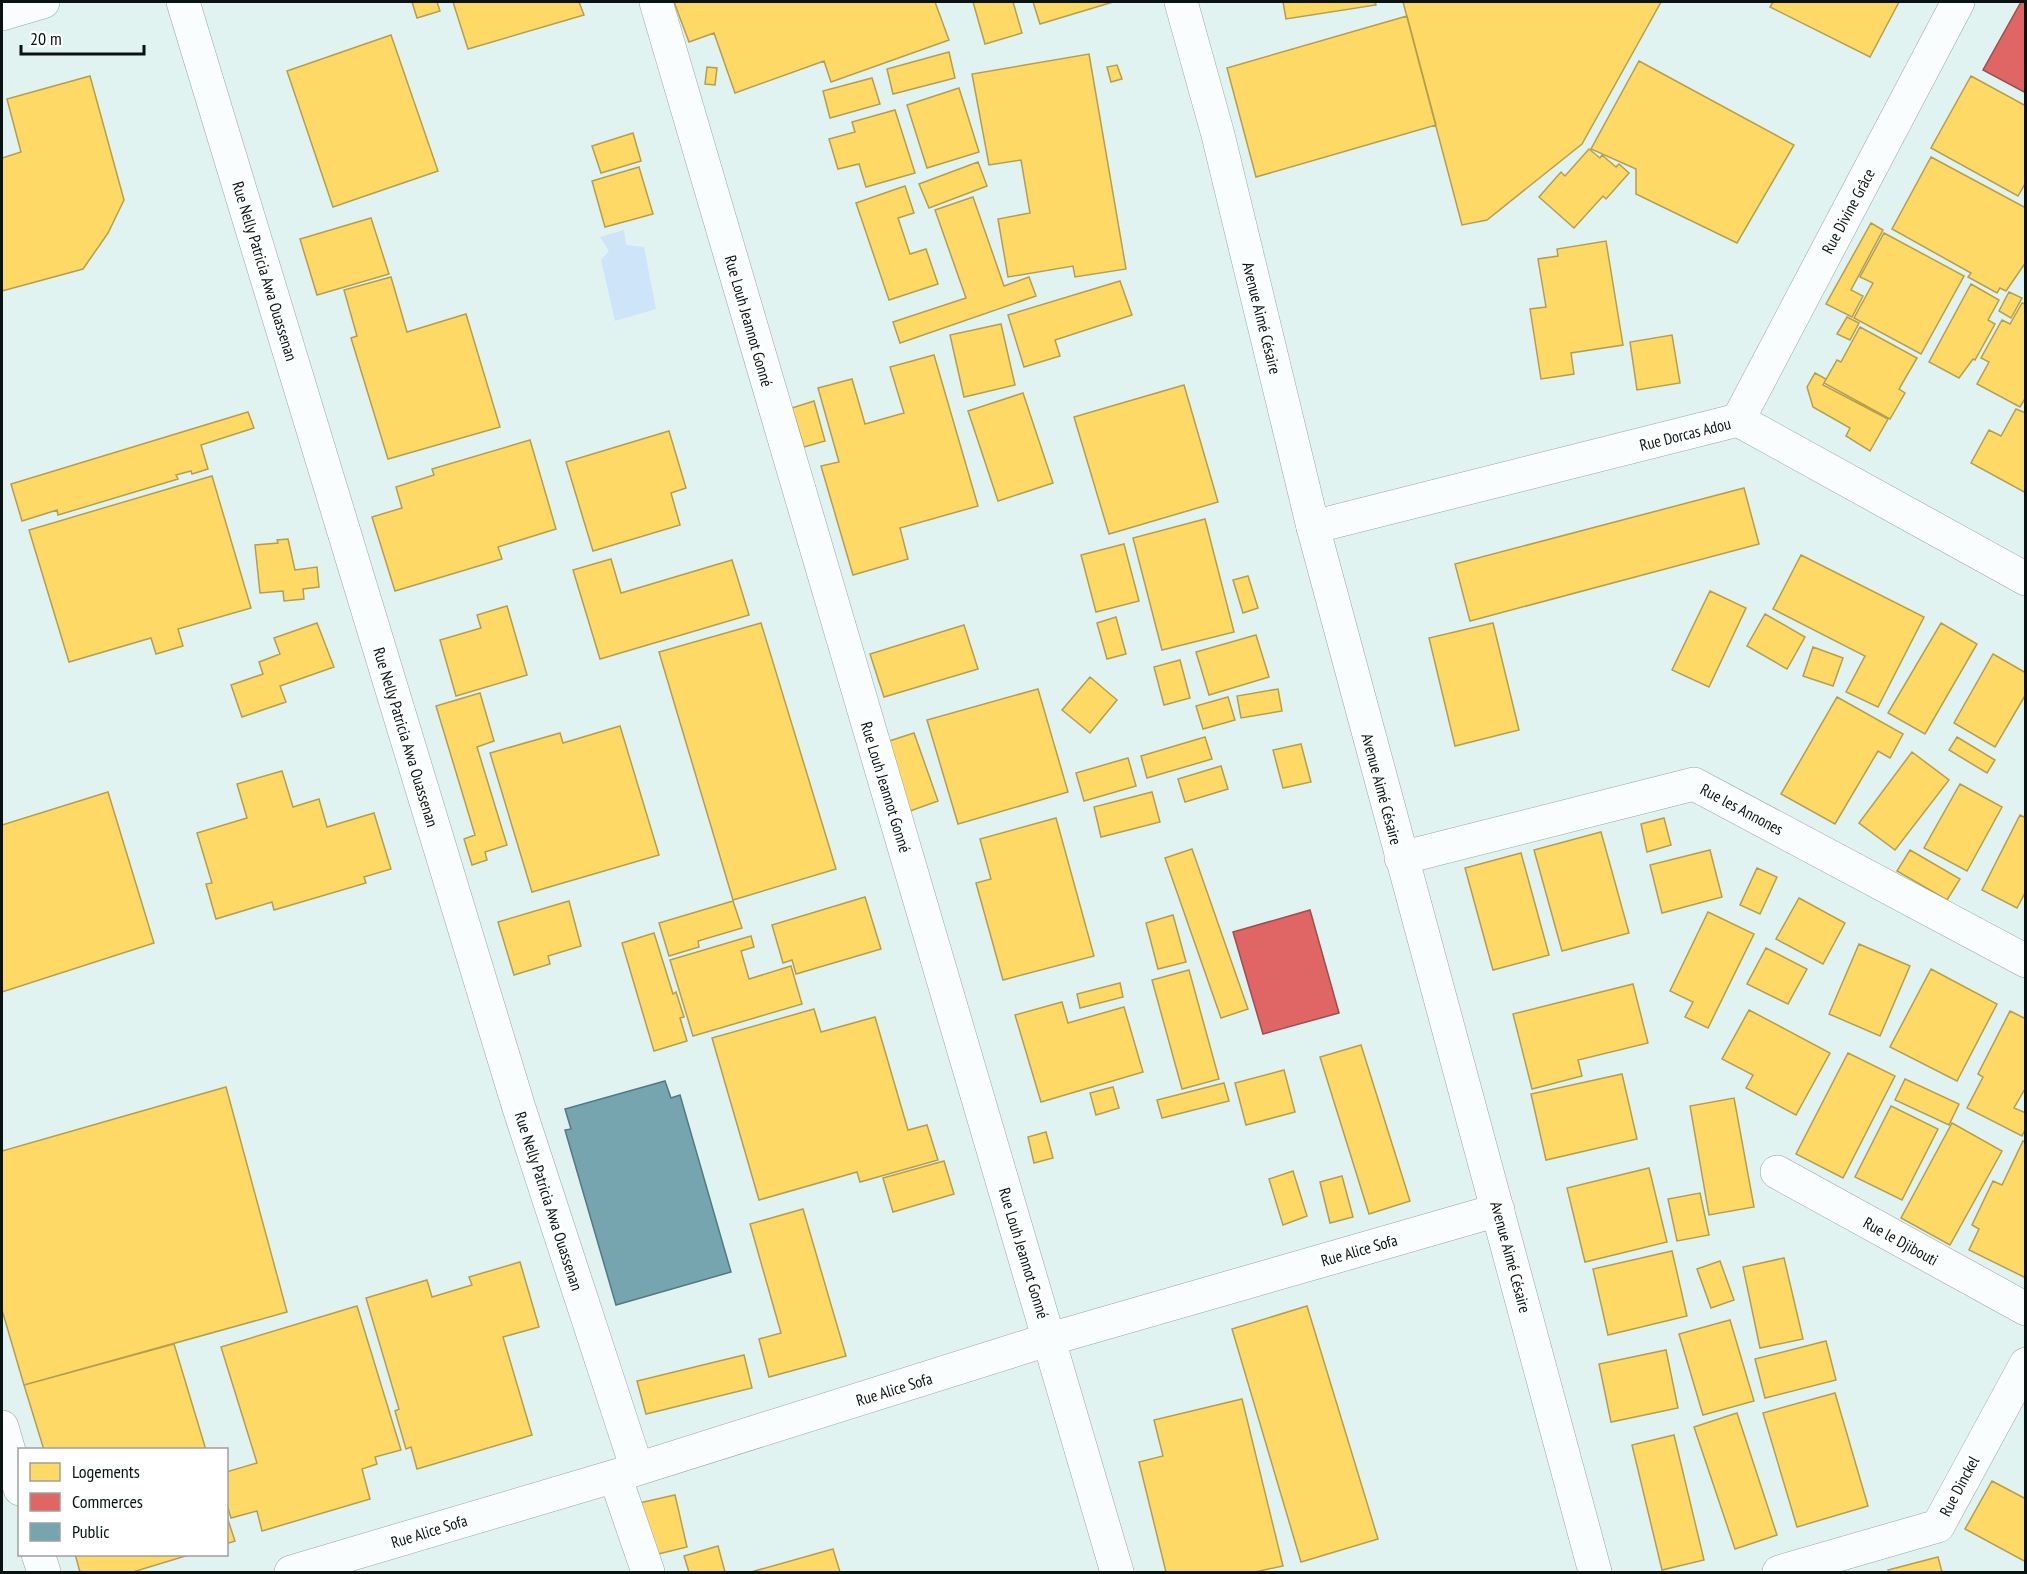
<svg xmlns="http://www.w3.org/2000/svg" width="2027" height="1574" font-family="'PT Sans Narrow',sans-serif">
<rect width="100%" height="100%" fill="#e1f3f1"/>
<!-- water -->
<path fill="#cde4f9" d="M624 230 626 245 644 247 656 309 615 321 601 260 609 251 600 237Z"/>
<!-- homes -->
<path fill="#ffd966" stroke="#b59e4d" stroke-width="1.5" d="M412 2H437L440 11 417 18Z
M453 2H579L584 15 468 49Z
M674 2H935L949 40 831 82 824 61 735 93 714 33 689 42Z
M973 2H1013L1022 33 985 44Z
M1033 2H1113L1040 24Z
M1283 2H1375L1376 5 1286 19Z
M1403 2H1661L1582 144 1487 220 1462 225Z
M1773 2H1899L1870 57 1770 7Z
M1407 16 1436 125 1256 177 1227 68Z
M391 35 438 171 333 207 287 71Z
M949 52 955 78 893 94 887 69Z
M1089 54 1126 269 1075 277 1073 266 1008 277 998 219 1030 213 1021 160 989 165 972 74Z
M1639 61 1794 145 1737 243 1636 194V169L1591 149Z
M1117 65 1122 79 1111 82 1107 67Z
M707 67 717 68 715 85 705 84Z
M90 76 124 200 108 233 83 269 2 291V158L21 152 7 99Z
M1971 76 2026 106V182L2018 196 1931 148Z
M872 78 880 104 830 118 823 91Z
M959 88 979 152 927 168 907 105Z
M895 110 915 173 866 187 859 164 838 169 829 139 855 132 852 122Z
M633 133 641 161 601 173 592 146Z
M1589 149 1600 158 1602 155 1616 167 1619 164 1629 173 1606 199 1603 196 1574 228 1539 197 1561 172 1565 176Z
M1931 157 2026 208V262L2006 291 2000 288 1997 293 1968 277 1971 273 1892 229Z
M978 162 987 186 929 208 919 184Z
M639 167 653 214 605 227 592 181Z
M905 186 914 213 898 218 910 254 926 249 938 284 889 300 856 203Z
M973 197 1004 286 1029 277 1036 296 900 343 893 322 966 298 935 210Z
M371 218 389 274 317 295 300 239Z
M1871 223 1883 230 1851 290 1863 296 1852 317 1826 304Z
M1884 233 1964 276 1921 354 1854 318 1873 283 1860 277Z
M1606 241 1623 345 1571 353 1574 374 1541 379 1530 309 1546 307 1538 259 1558 256 1557 249Z
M391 277 407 332 466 314 500 427 388 459 351 338 357 336 344 290Z
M1120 281 1132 315 1055 340 1060 356 1024 367 1008 315Z
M1971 284 1999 300 1988 320 1995 324 1975 360 1973 359 1959 378 1929 362Z
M2009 292 2022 298 2011 318 1999 311Z
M2022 303 2026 304V397L2020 407 1977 384 1989 362 1981 358 2002 320 2010 324Z
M1847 317 1859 323 1850 340 1837 334Z
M1001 324 1015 385 964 397 950 335Z
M1860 327 1917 358 1899 389 1905 393 1890 419 1824 383 1837 360 1841 362Z
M1672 335 1680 383 1637 390 1630 342Z
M934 355 978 506 900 528 908 559 853 575 821 466 839 462 818 388 852 379 865 424 904 413 890 367Z
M1815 373 1826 379 1823 385 1888 419 1870 451 1846 436 1850 428 1813 407 1807 387Z
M1184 385 1218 502 1109 534 1074 417Z
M1023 393 1053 483 998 501 968 411Z
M814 401 825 441 804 447 792 408Z
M2016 409 2026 413V493L1971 463 1989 430 2001 436Z
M248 412 254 428 201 445 208 469 192 474 191 471 176 475 178 479 58 515 57 510 22 521 11 484Z
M669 431 686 488 671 493 680 525 593 551 566 462Z
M530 440 556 529 498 547 502 559 395 591 372 517 402 508 396 487 434 475 432 469Z
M212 476 251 608 178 629 183 646 156 654 151 638 69 662 29 530Z
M1744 488 1759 544 1470 621 1455 564Z
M1205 519 1234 632 1162 650 1133 538Z
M288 539 295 570 317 567 319 587 303 589 304 599 284 601 283 591 260 593 255 545 278 543 277 540Z
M1124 544 1139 601 1096 612 1081 555Z
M1801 555 1924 617 1878 707 1846 692 1865 656 1773 609Z
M611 559 621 593 732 560 749 615 600 659 573 570Z
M1248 576 1258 608 1243 613 1233 580Z
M1710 591 1746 608 1709 687 1672 670Z
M507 606 527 675 456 696 440 640 481 628 477 615Z
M1765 614 1805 637 1787 669 1747 646Z
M1116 617 1126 654 1107 659 1097 623Z
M317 623 334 667 280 686 286 702 242 717 231 685 263 674 259 662 280 654 274 638Z
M761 623 836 869 733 900 659 652Z
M1493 623 1519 730 1455 746 1429 638Z
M1941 623 1977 644 1925 734 1888 713Z
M964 625 978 669 884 697 870 654Z
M1256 635 1269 677 1209 695 1196 652Z
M1813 647 1843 658 1833 686 1803 676Z
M1993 654 2026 673V694L1995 747 1954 723Z
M1180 660 1190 698 1164 705 1154 667Z
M1090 677 1117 700 1090 733 1062 710Z
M1038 689 1068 792 958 824 927 720Z
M1278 689 1282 711 1241 718 1237 696Z
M480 693 494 741 477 747 507 845 485 852 487 860 472 865 464 839 475 835 436 706Z
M1228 697 1235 720 1203 729 1196 706Z
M1837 697 1903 734 1890 758 1878 751 1835 824 1781 794Z
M620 726 659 855 532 892 490 753 560 733 563 743Z
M914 733 938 801 910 811 886 742Z
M1205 737 1212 759 1147 778 1141 756Z
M1957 737 1995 760 1987 773 1949 750Z
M1301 744 1311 782 1283 788 1273 750Z
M1912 752 1949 780 1895 850 1859 823Z
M1128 758 1136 786 1084 801 1076 773Z
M1221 766 1228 789 1185 802 1178 779Z
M282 771 293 807 319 799 327 827 374 813 391 869 364 877 366 883 274 910 272 902 216 919 206 884 212 883 197 833 247 818 237 784Z
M1960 784 2002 807 1967 871 1924 848Z
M108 792 154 943 2 992V825Z
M1152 792 1160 822 1101 837 1094 807Z
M2020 815 2026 818V891L2017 908 1982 890Z
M1056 818 1094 956 1003 980 976 883 991 879 980 839Z
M1664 818 1671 845 1647 852 1641 824Z
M1601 832 1629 933 1562 951 1534 850Z
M1192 849 1248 1009 1221 1018 1165 858Z
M1710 850 1722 897 1662 913 1650 865Z
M1910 850 1960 879 1947 900 1897 871Z
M1521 853 1549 955 1493 970 1465 868Z
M1757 868 1777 877 1760 914 1740 905Z
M865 897 881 949 796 974 792 960 783 963 772 925Z
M1799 898 1845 923 1823 964 1776 939Z
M569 901 581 946 548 956 550 964 514 975 498 922Z
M733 901 742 928 698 941 699 947 669 956 659 923Z
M1708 912 1754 934 1708 1028 1685 1017 1693 1002 1670 991Z
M1173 915 1186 962 1158 969 1146 923Z
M654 933 673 994 676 992 684 1017 680 1018 687 1041 654 1051 622 943Z
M751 936 754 947 741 951 749 979 791 966 802 1004 693 1036 670 960Z
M1859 944 1910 966 1880 1036 1829 1014Z
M1766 948 1807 969 1788 1004 1747 984Z
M1931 969 1997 1004 1957 1081 1890 1047Z
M1189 970 1219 1079 1182 1089 1152 980Z
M1120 983 1123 997 1080 1008 1077 994Z
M1633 984 1648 1043 1578 1060 1582 1076 1532 1089 1513 1014Z
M1062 1002 1068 1023 1124 1007 1143 1072 1041 1102 1015 1015Z
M814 1009 821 1032 875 1017 908 1130 927 1125 938 1160 860 1182 857 1172 759 1200 712 1038Z
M1749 1010 1830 1053 1796 1115 1746 1088 1753 1075 1722 1059Z
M2010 1011 2026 1019V1087L2014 1108 2026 1113V1128L2022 1136 1967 1108 1983 1077 1978 1074Z
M1361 1045 1410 1201 1369 1214 1320 1057Z
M1848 1053 1895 1076 1843 1178 1796 1154Z
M1284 1070 1295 1112 1246 1125 1235 1083Z
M1622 1074 1637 1139 1546 1160 1531 1094Z
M1905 1079 1959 1104 1949 1125 1895 1100Z
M1224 1083 1229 1101 1162 1118 1157 1100Z
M226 1087 287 1312 24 1385 2 1310V1151Z
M1113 1087 1119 1108 1096 1115 1090 1093Z
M1734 1098 1754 1207 1709 1215 1690 1106Z
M1891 1106 1938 1129 1902 1200 1855 1177Z
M1952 1123 2002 1151 1950 1245 1901 1218Z
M1046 1132 1053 1158 1034 1163 1028 1137Z
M2023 1141 2026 1142V1278L1969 1250 1979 1229 1972 1225 1993 1181 2002 1185Z
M944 1161 954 1194 893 1212 883 1178Z
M1649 1168 1667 1242 1585 1262 1567 1188Z
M1293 1171 1307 1216 1283 1225 1269 1179Z
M1342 1176 1353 1217 1330 1223 1320 1182Z
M1700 1193 1709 1235 1677 1241 1668 1199Z
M803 1209 846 1356 769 1377 759 1339 781 1333 750 1224Z
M1672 1251 1687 1316 1608 1335 1593 1269Z
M1784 1258 1803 1339 1760 1348 1743 1267Z
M1720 1261 1734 1300 1711 1308 1697 1269Z
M520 1262 539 1327 503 1337 532 1435 417 1469 411 1447 406 1449 395 1411 399 1409 366 1298 427 1280 432 1297 472 1285 469 1277Z
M357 1306 401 1450 375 1457 377 1464 362 1469 370 1499 262 1531 257 1511 231 1518 226 1502V1472L257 1463 221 1347Z
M1307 1306 1378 1539 1301 1562 1232 1329Z
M1730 1320 1754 1401 1703 1415 1679 1334Z
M1826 1341 1836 1380 1765 1398 1755 1359Z
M174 1344 206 1450H44L24 1385Z
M1666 1350 1678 1408 1611 1422 1599 1364Z
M744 1355 752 1388 646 1414 637 1381Z
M1835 1393 1868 1506 1797 1527 1763 1413Z
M1242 1399 1283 1566 1255 1572H1166L1139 1462 1163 1456 1154 1420Z
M1737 1413 1777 1535 1735 1549 1694 1427Z
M1674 1435 1704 1560 1662 1570 1632 1445Z
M1992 1481 2026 1499V1562L1965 1529Z
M675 1495 687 1547 650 1556 639 1503Z
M226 1514 235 1541 226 1544Z
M718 1546 725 1572H689L684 1556Z
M833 1549 840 1572H751Z
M75 1554H192L133 1572H80Z
M1938 1557 1942 1572H1889L1888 1570Z"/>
<!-- shops -->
<path fill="#e06666" stroke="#9f4d4d" stroke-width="1.5" d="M2021 2H2026V93L1983 70Z
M1310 910 1339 1013 1263 1034 1233 932Z"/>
<!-- public -->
<path fill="#76a5af" stroke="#557980" stroke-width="1.5" d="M665 1081 671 1098 680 1095 731 1272 616 1305 565 1130 571 1129 565 1109Z"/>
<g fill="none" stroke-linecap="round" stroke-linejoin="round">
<!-- minor casing -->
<g stroke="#97a5a3" stroke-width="34">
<path id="minor" d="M183 2 519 1108 637 1469
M656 2 1117 1572
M2 14 43 2
M1738 420 1958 2
M1313 527 1738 420 2026 579
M1401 858 1694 784 2026 961
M1777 1172 2026 1309
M2 1427 20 1489
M615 1476 648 1572
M38 1554 44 1572
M291 1572 615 1476 1050 1339 1498 1210
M1779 1572 1938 1526 2026 1364"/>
</g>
<!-- tertiary casing -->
<g stroke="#97a5a3" stroke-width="34">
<path id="tertiary" d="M1181 2 1218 135 1313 527 1595 1572"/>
</g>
<!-- minor -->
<use href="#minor" stroke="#fafdfd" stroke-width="33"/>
<!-- tertiary -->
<use href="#tertiary" stroke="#fafdfd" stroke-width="33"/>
</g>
<g text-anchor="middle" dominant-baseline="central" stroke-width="6" stroke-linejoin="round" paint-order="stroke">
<!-- street labels -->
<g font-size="16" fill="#081312" stroke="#fff">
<text transform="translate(1848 211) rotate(-62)">Rue Divine Grâce</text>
<text transform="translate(265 271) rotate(73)">Rue Nelly Patricia Awa Ouassenan</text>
<text transform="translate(1262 318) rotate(76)">Avenue Aimé Césaire</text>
<text transform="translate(749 321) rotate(74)">Rue Louh Jeannot Gonné</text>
<text transform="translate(1685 434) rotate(-14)">Rue Dorcas Adou</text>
<text transform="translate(406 737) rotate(73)">Rue Nelly Patricia Awa Ouassenan</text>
<text transform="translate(886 787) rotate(73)">Rue Louh Jeannot Gonné</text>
<text transform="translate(1382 789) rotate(75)">Avenue Aimé Césaire</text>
<text transform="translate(1742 809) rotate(28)">Rue les Annones</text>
<text transform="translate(549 1201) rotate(72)">Rue Nelly Patricia Awa Ouassenan</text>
<text transform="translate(1901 1241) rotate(29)">Rue le Djibouti</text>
<text transform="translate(1359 1250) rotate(-16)">Rue Alice Sofa</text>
<text transform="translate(1024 1253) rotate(73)">Rue Louh Jeannot Gonné</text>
<text transform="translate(1511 1257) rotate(75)">Avenue Aimé Césaire</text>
<text transform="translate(894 1389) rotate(-17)">Rue Alice Sofa</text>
<text transform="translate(1959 1486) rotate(-62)">Rue Dinckel</text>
<text transform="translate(429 1531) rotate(-17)">Rue Alice Sofa</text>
</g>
</g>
<!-- border -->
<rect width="2027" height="1574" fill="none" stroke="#081312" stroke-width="6"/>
<!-- legend -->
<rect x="18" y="1448" width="210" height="108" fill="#ffffff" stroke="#9ca1a0" stroke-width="1.5"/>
<rect x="30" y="1463" width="30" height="18" fill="#ffd966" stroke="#9ca1a0" stroke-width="1.5"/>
<text x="72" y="1478" font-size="18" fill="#081312">Logements</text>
<rect x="30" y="1493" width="30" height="18" fill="#e06666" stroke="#9ca1a0" stroke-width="1.5"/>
<text x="72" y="1508" font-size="18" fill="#081312">Commerces</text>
<rect x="30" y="1523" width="30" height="18" fill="#76a5af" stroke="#9ca1a0" stroke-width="1.5"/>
<text x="72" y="1538" font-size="18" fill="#081312">Public</text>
<!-- scale -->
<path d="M21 45v9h123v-9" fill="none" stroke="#081312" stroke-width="3"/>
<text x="30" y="45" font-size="18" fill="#081312" stroke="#ffffff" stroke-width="4.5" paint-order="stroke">20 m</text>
</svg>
